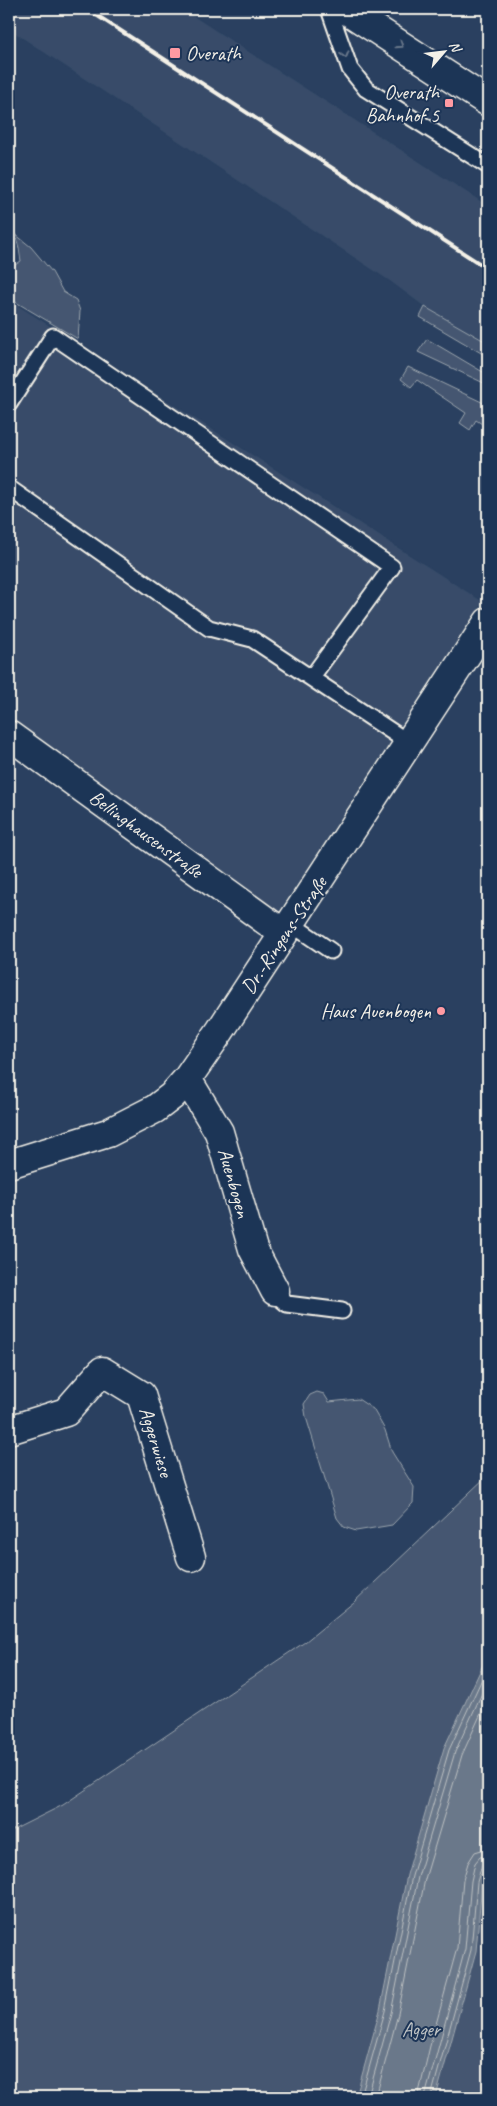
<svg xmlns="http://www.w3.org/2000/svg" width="497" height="2106" font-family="Caveat,sans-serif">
<rect width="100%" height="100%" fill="#2a4060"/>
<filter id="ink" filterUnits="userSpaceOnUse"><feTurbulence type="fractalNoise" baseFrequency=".02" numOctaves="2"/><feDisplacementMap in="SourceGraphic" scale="10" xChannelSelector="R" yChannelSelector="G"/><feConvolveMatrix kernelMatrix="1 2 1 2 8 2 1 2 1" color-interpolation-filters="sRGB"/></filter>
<g filter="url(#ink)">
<!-- built -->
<path fill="#374c69" d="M9 9H182L488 206V343L425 307 390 281 9 29Z
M9 300 483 602 278 913 9 719Z"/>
<!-- green -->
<path fill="#445771" stroke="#9ca4ac" d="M15 234 31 247 52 272 63 292 76 300 80 311 78 339 9 298V261L15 265 21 261 19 248Z
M425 307 488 343V357L420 317Z
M427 339 488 375V385L418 352Z
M408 367 488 405V428L476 420 470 430 460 423 466 413 417 380 411 387 401 379Z
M317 1392 324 1394 329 1402 358 1399 373 1409 385 1430 392 1452 414 1487 413 1503 392 1525 356 1531 344 1527 337 1518 306 1417 304 1404 310 1395Z
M488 1475V2097H9V1832L63 1805 305 1642 354 1602Z"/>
<!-- water -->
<path fill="#6a788a" stroke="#a1a8b0" d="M488 1654V1858L482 1882 476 1951 436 2097H356L380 2010 407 1875 444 1748Z"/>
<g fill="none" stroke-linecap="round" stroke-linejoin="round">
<!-- shore -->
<path stroke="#bdc1c2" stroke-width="1" d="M361 2097 385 2011 412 1876 449 1750 488 1666
M368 2097 391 2013 418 1877 455 1752 488 1680
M376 2097 398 2014 425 1879 462 1755 488 1698
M418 2097 430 2046 457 1948 463 1880 468 1863 475 1852 488 1848
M425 2097 465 1949 471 1881 475 1863 480 1857 488 1856
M431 2097 471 1950 477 1882 482 1865 488 1862"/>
<!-- service casing -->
<g stroke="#f4f1e8" stroke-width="19">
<path id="service" d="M329 9 350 69 366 89 488 166
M9 404 53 336 392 567 311 678
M9 488 209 628 252 639 409 743
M290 923 331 951
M275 1291 281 1299 287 1304 342 1311"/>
</g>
<!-- minor casing -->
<g stroke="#f4f1e8" stroke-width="31">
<path id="minor" d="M345 9 488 102
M9 735 283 933
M187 1079 219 1132 253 1249 275 1291
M9 1164 108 1133 155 1109 172 1096 187 1079 220 1031 488 622
M9 1430 66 1412 102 1371 141 1395 191 1557"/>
</g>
<!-- service -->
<use href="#service" stroke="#1d3557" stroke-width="15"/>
<!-- minor -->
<use href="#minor" stroke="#1d3557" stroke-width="28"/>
<!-- rail -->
<path stroke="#f4f1e8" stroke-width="4" d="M87 9 488 269"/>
</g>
<!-- one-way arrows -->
<defs><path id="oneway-chevron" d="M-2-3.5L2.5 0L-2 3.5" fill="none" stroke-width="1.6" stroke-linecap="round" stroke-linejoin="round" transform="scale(1.25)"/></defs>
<g stroke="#68778a">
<use href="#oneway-chevron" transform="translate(400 45) rotate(34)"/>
<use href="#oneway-chevron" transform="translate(345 55) rotate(74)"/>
</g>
</g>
<!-- markers -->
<g fill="#ff9aa2" stroke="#1d3557" stroke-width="2">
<rect x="169" y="47" width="12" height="12" rx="2.5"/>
<rect x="444" y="98" width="10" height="10" rx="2.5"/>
<circle cx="441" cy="1011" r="5"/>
</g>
<g text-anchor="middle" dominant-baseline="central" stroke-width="4" stroke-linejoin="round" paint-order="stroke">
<!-- poi labels -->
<g font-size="20" fill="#f4f1e8" stroke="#1d3557" text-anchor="end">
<text x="186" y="53" text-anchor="start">Overath</text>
<text x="439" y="92">Overath<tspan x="439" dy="23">Bahnhof 5</tspan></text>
<text x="431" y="1011">Haus Auenbogen</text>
</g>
<!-- street labels -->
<g font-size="20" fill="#f4f1e8" stroke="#1d3557">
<text transform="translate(146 834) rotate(36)">Bellinghausenstraße</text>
<text transform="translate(284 935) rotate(-56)">Dr.-Ringens-Straße</text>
<text transform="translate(234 1183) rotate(74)">Auenbogen</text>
<text transform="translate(156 1442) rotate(73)">Aggerwiese</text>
</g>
<!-- park labels -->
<g font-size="20" fill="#bfc3c4" stroke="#1d3557">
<text x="421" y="2029">Agger</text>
</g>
</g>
<!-- margin -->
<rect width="497" height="2106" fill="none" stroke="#1d3557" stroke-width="30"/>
<rect x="15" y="15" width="467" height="2076" fill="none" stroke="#f4f1e8" stroke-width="2" filter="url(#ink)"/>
<!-- north arrow -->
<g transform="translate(444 52) rotate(62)" stroke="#1d3557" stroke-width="4" paint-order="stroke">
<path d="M0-4L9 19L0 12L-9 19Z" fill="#f4f1e8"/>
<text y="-8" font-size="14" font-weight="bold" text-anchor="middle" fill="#f4f1e8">N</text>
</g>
</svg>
